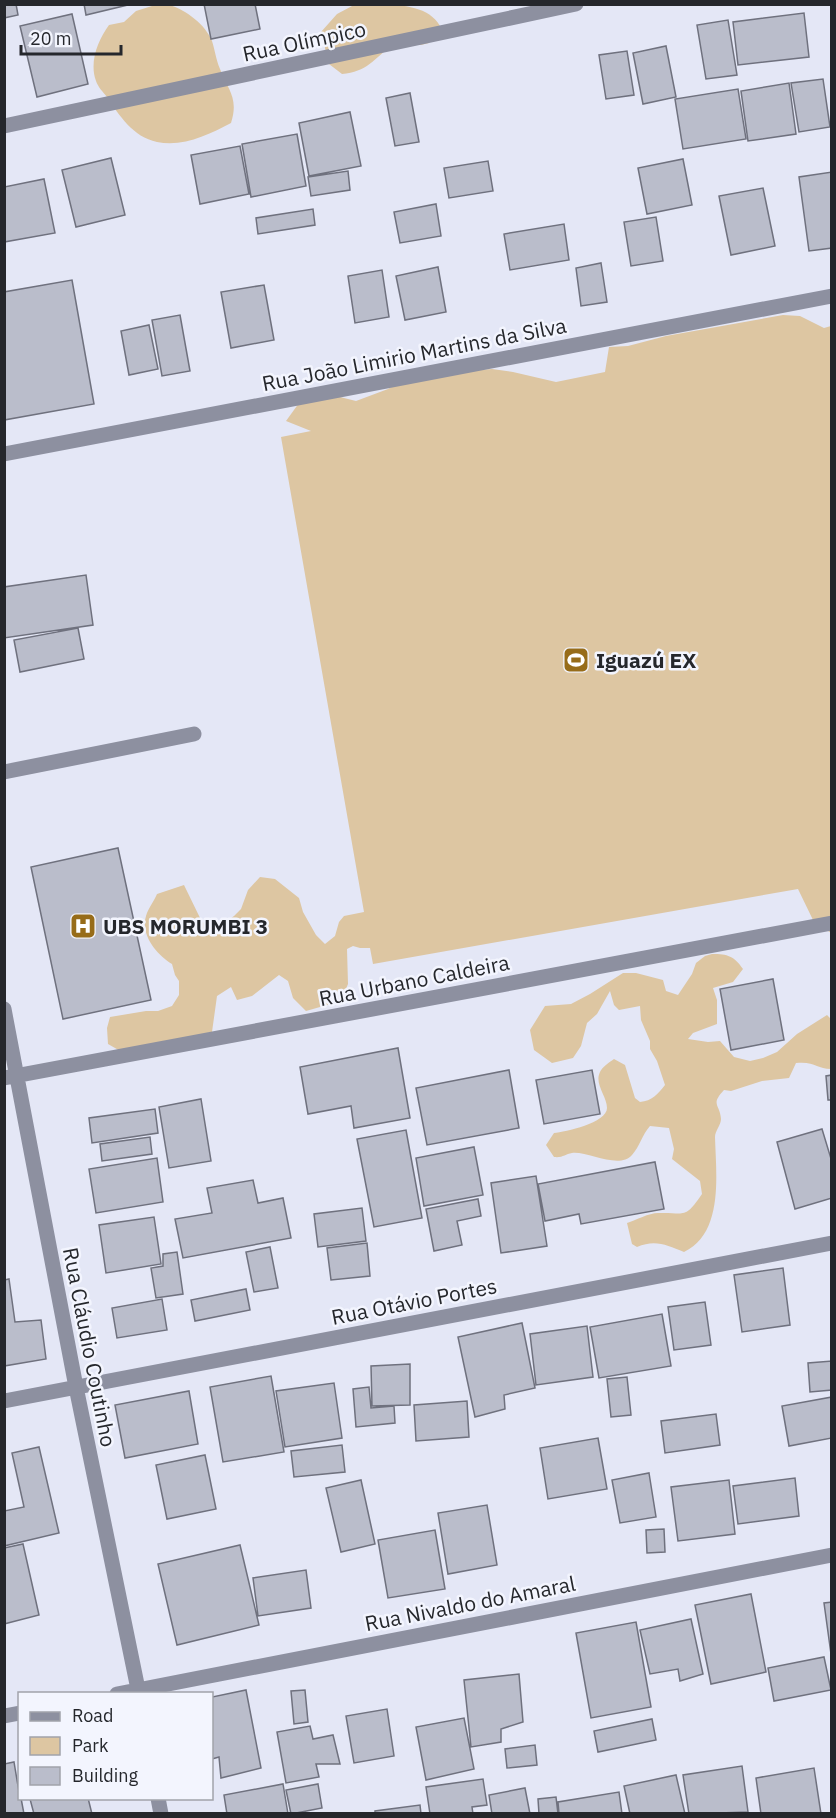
<svg xmlns="http://www.w3.org/2000/svg" width="836" height="1818" font-family="'IBM Plex Sans',sans-serif">
<rect width="100%" height="100%" fill="#e4e7f6"/>
<!-- green -->
<path fill="#ddc6a2" d="M170 5C187 11 205 24 212 41 215 50 216 60 220 69 228 90 239 98 231 123 208 135 184 147 157 142 133 137 119 115 107 97 103 92 98 87 96 81 89 62 98 40 109 25L124 22 136 11 152 6Z
M354 5C382 5 425 0 440 26L429 43 421 45H392C374 59 367 72 342 74L329 64 321 32 337 14Z
M783 315 800 316 824 328 831 326V933L813 920 798 889 373 964 370 948H360L353 946 347 949 348 984 341 1001 306 1011 293 998 288 981 279 975 252 996 237 1000 231 987 217 996 212 1032 122 1052 108 1044 107 1028 110 1017 146 1011H158L172 1006 179 995V981L175 975 172 964C157 955 140 935 146 916 148 909 154 901 157 894L184 885 202 922 212 926 226 922 234 916 241 909 248 890 260 877 275 879 299 898 303 912 316 935 325 944 335 936 339 922 344 916 364 912 281 437 311 431 286 421 299 403 328 394 356 401 388 389 402 381 431 374 492 369 513 372 556 382 605 372 609 347 628 346 666 336Z
M712 954C728 954 734 956 743 969L733 982 713 988 717 1000V1024L693 1033 688 1039 708 1042 720 1041 734 1057 750 1061 763 1058 777 1052 797 1034 827 1015 831 1019V1069C817 1069 815 1061 796 1063L789 1078 762 1081 731 1091 724 1090C710 1105 720 1104 721 1119 721 1125 715 1131 715 1137 716 1174 724 1233 684 1252 667 1245 655 1239 637 1247L632 1244 627 1223C636 1220 649 1213 658 1213 686 1212 684 1220 702 1194L700 1181 672 1159 674 1149 669 1128 650 1126C642 1135 640 1146 632 1155 619 1170 588 1151 572 1153 565 1154 563 1158 554 1157L546 1145 554 1133C565 1132 607 1123 607 1108 607 1096 594 1084 600 1072 602 1067 610 1062 614 1059L625 1065 635 1098 640 1102C652 1101 658 1094 665 1085L657 1061 650 1049V1041L641 1020 640 1006 619 1010 614 1005 610 991 597 1014 587 1023 581 1046 573 1058 552 1063 534 1050 530 1030 545 1006 571 1004 590 994 623 973H636L663 980 666 991 678 995 692 974 696 963 705 956Z"/>
<!-- building -->
<path fill="#babdcb" stroke="#6f717e" stroke-width="1.5" d="M4 4H16L18 15 4 18Z
M84 4H132L86 15Z
M204 4H255L260 29 211 39Z
M804 13 809 57 738 65 733 22Z
M72 14 88 84 37 97 20 26Z
M728 20 737 75 706 79 697 25Z
M666 46 676 97 643 104 633 53Z
M627 51 634 95 606 99 599 55Z
M823 79 830 127 799 132 791 83Z
M789 83 796 134 748 141 741 91Z
M738 89 746 139 683 149 675 99Z
M410 93 419 142 395 146 386 98Z
M350 112 361 166 309 176 299 123Z
M297 134 306 186 251 197 242 144Z
M240 146 249 194 200 204 191 155Z
M111 158 125 215 76 227 62 170Z
M683 159 692 205 647 214 638 168Z
M488 161 493 191 449 198 444 168Z
M348 171 350 190 311 196 308 177Z
M832 172V248L809 251 799 177Z
M44 179 55 233 4 242V187Z
M763 188 775 246 731 255 719 196Z
M436 204 441 236 400 243 394 212Z
M313 209 315 225 258 234 256 218Z
M656 217 663 261 631 266 624 222Z
M564 224 569 260 510 270 504 234Z
M601 263 607 302 581 306 576 268Z
M438 267 446 312 405 320 396 276Z
M382 270 389 317 355 323 348 276Z
M72 280 94 404 4 420V292Z
M264 285 274 340 231 348 221 292Z
M180 315 190 371 162 376 152 320Z
M149 325 158 369 129 375 121 331Z
M86 575 93 625 4 638V587Z
M78 628 84 659 20 672 14 640Z
M118 848 151 1000 63 1019 31 867Z
M773 979 784 1040 731 1050 720 989Z
M398 1048 410 1118 354 1128 351 1106 308 1114 300 1067Z
M509 1070 519 1128 427 1145 416 1088Z
M592 1070 600 1114 544 1124 536 1080Z
M832 1075V1100H828L826 1076Z
M201 1099 211 1161 169 1168 159 1107Z
M155 1109 158 1133 92 1143 89 1118Z
M822 1129 832 1162V1198L795 1209 777 1142Z
M406 1130 422 1218 374 1227 357 1139Z
M150 1137 152 1154 102 1161 100 1144Z
M474 1147 483 1195 424 1206 416 1158Z
M157 1158 163 1202 96 1213 89 1169Z
M655 1162 664 1209 581 1224 579 1214 545 1221 538 1184Z
M536 1176 547 1246 501 1253 491 1183Z
M253 1180 258 1203 283 1198 291 1238 183 1258 175 1219 212 1213 207 1188Z
M478 1199 481 1216 457 1221 462 1245 434 1251 426 1209Z
M362 1208 366 1241 318 1247 314 1214Z
M154 1217 161 1264 106 1273 99 1225Z
M367 1243 370 1276 331 1280 327 1248Z
M270 1247 278 1288 254 1292 246 1252Z
M177 1252 183 1294 156 1298 151 1268 163 1266V1254Z
M783 1268 790 1325 742 1332 734 1275Z
M9 1279 15 1322 41 1320 46 1359 4 1366V1280Z
M246 1289 250 1310 195 1321 191 1300Z
M162 1299 167 1330 117 1338 112 1308Z
M705 1302 711 1345 674 1350 668 1307Z
M662 1314 671 1366 599 1378 590 1327Z
M522 1323 535 1388 504 1395 505 1409 475 1417 458 1337Z
M587 1326 593 1377 536 1385 530 1334Z
M832 1361V1390L810 1392 808 1363Z
M410 1364V1405L372 1406 371 1366Z
M271 1376 284 1452 223 1462 210 1387Z
M627 1377 631 1415 611 1417 607 1379Z
M334 1383 342 1438 285 1447 276 1391Z
M369 1387 371 1408 394 1406 395 1423 356 1427 353 1389Z
M189 1391 198 1444 125 1458 115 1405Z
M832 1397V1438L789 1446 782 1406Z
M467 1401 469 1437 416 1441 414 1405Z
M716 1414 720 1445 665 1453 661 1421Z
M598 1438 607 1489 548 1499 540 1448Z
M342 1445 345 1472 294 1477 291 1451Z
M39 1447 59 1533 4 1546V1511L24 1507 12 1453Z
M205 1455 216 1509 167 1519 156 1465Z
M649 1473 656 1517 620 1523 612 1480Z
M795 1478 799 1516 738 1524 733 1486Z
M361 1480 375 1544 341 1552 326 1488Z
M729 1480 735 1534 678 1541 671 1487Z
M487 1505 497 1565 448 1574 438 1513Z
M664 1529 665 1552 647 1553 646 1530Z
M435 1530 445 1589 388 1598 378 1540Z
M23 1544 39 1615 4 1624V1548Z
M240 1545 259 1625 177 1645 158 1564Z
M306 1570 311 1608 258 1616 253 1578Z
M751 1594 766 1672 711 1684 695 1605Z
M832 1602V1654H831L824 1603Z
M691 1619 703 1674 680 1681 678 1669 650 1674 640 1630Z
M636 1622 651 1707 591 1718 576 1633Z
M824 1657 831 1690 774 1701 768 1668Z
M519 1674 523 1722 501 1729V1742L471 1747 464 1680Z
M246 1690 261 1768 221 1778 219 1757 212 1759V1697Z
M305 1690 308 1722 294 1724 291 1691Z
M387 1709 394 1756 354 1763 346 1716Z
M464 1718 474 1769 426 1780 416 1727Z
M652 1719 656 1740 598 1752 594 1731Z
M310 1726 313 1739 333 1735 340 1764H316L319 1777 286 1783 277 1732Z
M535 1745 537 1765 507 1768 505 1749Z
M14 1762 20 1798H21L24 1814H4V1764Z
M742 1766 748 1812 689 1814 683 1775Z
M814 1768 821 1814H761L756 1778Z
M676 1775 685 1814H630L624 1786Z
M483 1779 487 1805 472 1807 473 1814H430L426 1787Z
M283 1784 288 1814H227L224 1795Z
M318 1784 322 1808 291 1814 286 1790Z
M525 1788 530 1814H492L489 1795Z
M619 1792 622 1814H559L558 1802Z
M556 1797 558 1814H539L538 1799Z
M88 1798 92 1814H34L30 1799Z
M420 1805 421 1814H375V1811Z"/>
<g fill="none" stroke-linecap="round" stroke-linejoin="round">
<!-- minor -->
<path stroke="#8d90a0" stroke-width="15" d="M4 126 576 4
M4 454 832 296
M4 772 194 734
M4 1009 76 1387 139 1694
M4 1078 832 923
M4 1401 832 1243
M117 1694 832 1555
M4 1716 20 1713
M158 1798 161 1814"/>
</g>
<!-- icons -->
<defs>
<g id="stadium-square" transform="scale(1.35)"><rect x="-9" y="-9" width="18" height="18" rx="4" fill="#976c19" stroke="#f3f5fe"/><path d="M0-5a6.5 5 0 1 0 0 10a6.5 5 0 1 0 0-10ZM-3.5-1.8h7v3.6h-7Z" fill="#fff"/></g>
<g id="hospital-square" transform="scale(1.35)"><rect x="-9" y="-9" width="18" height="18" rx="4" fill="#976c19" stroke="#f3f5fe"/><path d="M-5-5h3v3.5h4V-5h3V5h-3V1.5h-4V5h-3Z" fill="#fff"/></g>
</defs>
<g fill-rule="evenodd">
<use href="#stadium-square" x="576" y="660"/>
<use href="#hospital-square" x="83" y="926"/>
</g>
<g text-anchor="middle" dominant-baseline="central" stroke-width="5" stroke-linejoin="round" paint-order="stroke">
<!-- street labels -->
<g font-size="21" fill="#25272c" stroke="#f3f5fe">
<text transform="translate(304 41) rotate(-12)">Rua Olímpico</text>
<text transform="translate(414 354) rotate(-11)">Rua João Limirio Martins da Silva</text>
<text transform="translate(414 980) rotate(-11)">Rua Urbano Caldeira</text>
<text transform="translate(414 1301) rotate(-11)">Rua Otávio Portes</text>
<text transform="translate(90 1347) rotate(79)">Rua Cláudio Coutinho</text>
<text transform="translate(470 1603) rotate(-11)">Rua Nivaldo do Amaral</text>
</g>
<!-- poi labels -->
<g font-size="21" font-weight="bold" fill="#25272c" stroke="#f3f5fe" text-anchor="start">
<text x="596" y="660">Iguazú EX</text>
<text x="103" y="926">UBS MORUMBI 3</text>
</g>
</g>
<!-- border -->
<rect width="836" height="1818" fill="none" stroke="#25272c" stroke-width="12"/>
<!-- legend -->
<rect x="18" y="1692" width="195" height="108" fill="#f3f5fe" stroke="#a1a3aa" stroke-width="1.5"/>
<rect x="30" y="1712" width="30" height="9" fill="#8d90a0" stroke="#a1a3aa" stroke-width="1.5"/>
<text x="72" y="1722" font-size="18" fill="#25272c">Road</text>
<rect x="30" y="1737" width="30" height="18" fill="#ddc6a2" stroke="#a1a3aa" stroke-width="1.5"/>
<text x="72" y="1752" font-size="18" fill="#25272c">Park</text>
<rect x="30" y="1767" width="30" height="18" fill="#babdcb" stroke="#a1a3aa" stroke-width="1.5"/>
<text x="72" y="1782" font-size="18" fill="#25272c">Building</text>
<!-- scale -->
<path d="M21 45v9h100v-9" fill="none" stroke="#25272c" stroke-width="3"/>
<text x="30" y="45" font-size="18" fill="#25272c" stroke="#f3f5fe" stroke-width="4.5" paint-order="stroke">20 m</text>
</svg>
